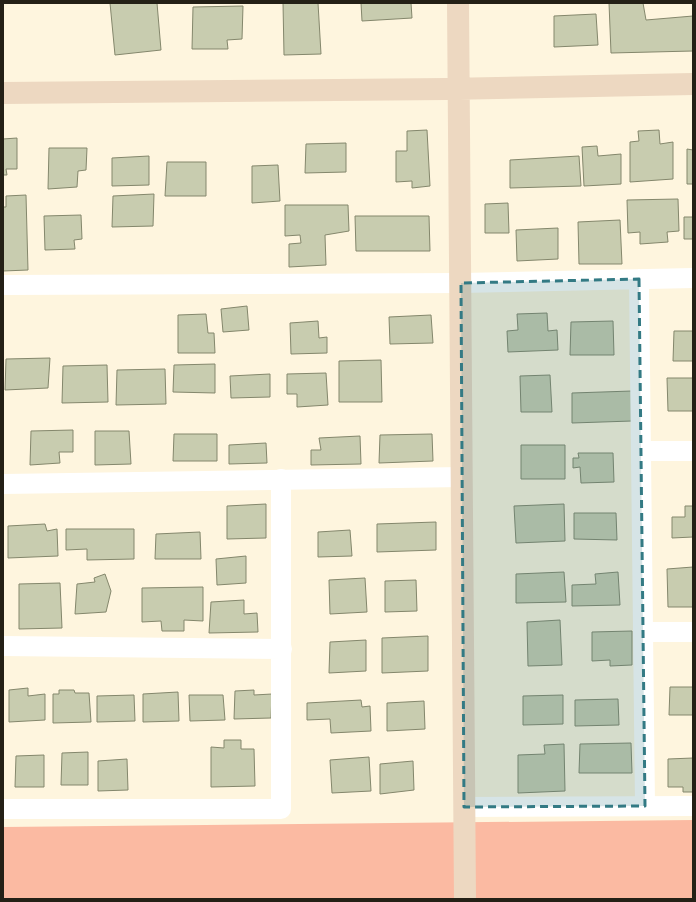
<svg xmlns="http://www.w3.org/2000/svg" width="696" height="902" font-family="Cabin,sans-serif">
<rect width="100%" height="100%" fill="#fef5de"/>
<!-- green -->
<path fill="#fbbaa2" d="M693 820V899H3V827Z"/>
<!-- building -->
<path fill="#c8ccaf" stroke="#84876c" d="M110 3H157L161 50 115 55Z
M283 3H318L321 54 284 55Z
M361 3H411L412 18 362 21Z
M609 3H643L646 20 693 16V51L611 53Z
M243 6 242 39 227 40 228 49H192L193 7Z
M596 14 598 45 554 47V16Z
M427 130 430 186 412 188V181L396 182V151H407V131Z
M659 130 660 144 673 142V179L630 182V142L639 141 638 131Z
M17 138V169H6L7 175H3V139Z
M346 143V172L305 173 306 144Z
M597 146 598 156 621 154V184L584 186 582 147Z
M49 148H87L86 170 78 171 77 187 48 189Z
M687 149 693 150V184H687Z
M149 156V185L112 186V158Z
M579 156 581 186 510 188V160Z
M167 162H206V196H165Z
M278 165 280 201 252 203V166Z
M154 194 153 226 112 227 113 196Z
M26 195 28 270 3 271V207H6V196Z
M678 199 679 231 667 232 668 242 640 244V232L628 233 627 200Z
M508 203 509 233H485V204Z
M285 205H348L349 231 325 235 326 265 289 267V244L301 243 300 235 285 236Z
M81 215 82 239 74 240 75 249 45 250 44 216Z
M355 216H429L430 251H356Z
M684 217H693V239H684Z
M620 220 622 264H579L578 222Z
M558 228V259L517 261 516 230Z
M247 306 249 330 223 332 221 309Z
M547 313 548 331 557 330 558 350 508 352 507 331 518 330 517 314Z
M206 314 208 333H214L215 353H178V315Z
M431 315 433 343 390 344 389 317Z
M318 321 319 338 327 337V353L291 354 290 323Z
M613 321 614 355H570L571 322Z
M674 331H693V361H673Z
M50 358 48 388 5 390 6 359Z
M381 360 382 402H339V361Z
M215 364V393L173 392 174 365Z
M107 365 108 402 62 403 63 366Z
M165 369 166 404 116 405 117 370Z
M326 373 328 405 297 407V394H287V374Z
M270 374V397L231 398 230 376Z
M550 375 552 412H521L520 376Z
M667 378H693V411H668Z
M632 391V421L572 423V393Z
M73 430V452H59L60 463 30 465 31 431Z
M95 431H129L131 464 95 465Z
M174 434H217V461H173Z
M432 434 433 461 379 463 380 435Z
M360 436 361 464 311 465V450H321L319 438Z
M266 443 267 463 229 464V445Z
M521 445H565V479H521Z
M578 453H613L614 482 581 483 580 467 573 468V458H579Z
M266 504V538L227 539V506Z
M564 504 565 541 516 543 514 506Z
M685 506H693V537L672 538V517H685Z
M574 513H616L617 540 574 539Z
M436 522V550L377 552V524Z
M45 524 47 531 57 529 58 556 8 558V526Z
M66 529H134V559L87 560V549L66 550Z
M350 530 352 556 318 557V532Z
M200 532 201 559H155L156 534Z
M246 556V583L217 585 216 559Z
M693 567V607H668L667 569Z
M564 572 566 602 516 603V574Z
M618 572 620 605 572 606V585L596 584 595 574Z
M105 574 111 591 106 612 75 614 77 584 95 582 94 578Z
M365 578 367 612 330 614 329 580Z
M416 580 417 611 385 612V581Z
M60 583 62 628 19 629V584Z
M203 587V621L184 620V631H162L161 621 142 622V588Z
M244 600V614L257 613 258 632 209 633 211 602Z
M560 620 562 665 528 666 527 622Z
M632 631V665L610 666V660L592 661V632Z
M428 636V671L382 673V638Z
M366 640V671L329 673 330 642Z
M670 687H693V715H669Z
M28 688V696L45 694V720L9 722V690Z
M59 690H74L75 693H89L91 722 53 723V694H59Z
M254 690V695L272 694 271 718 234 719 235 691Z
M178 692 179 721 143 722V694Z
M134 695 135 721 97 722V696Z
M189 695H223L225 720 190 721Z
M563 695V724L523 725V696Z
M618 699 619 725 575 726V700Z
M361 700 362 707 370 706 371 731 331 733 330 719 307 720V703Z
M424 701 425 729 387 731V703Z
M224 740H241V749H254L255 786 211 787V747L224 748Z
M631 743 632 773H579L580 744Z
M564 744 565 791 518 793V755L545 754 544 745Z
M88 752V785H61L62 753Z
M44 755V787H15L16 756Z
M369 757 371 791 332 793 330 760Z
M693 758V792H683V787H668V759Z
M127 759 128 790 98 791V761Z
M413 761 414 790 380 794V764Z"/>
<g fill="none" stroke-linecap="round" stroke-linejoin="round">
<!-- street -->
<path stroke="#fff" stroke-width="20" d="M639 279 645 806
M3 285 461 283 693 278
M641 451H693
M3 484 462 477
M643 632H693
M3 646 282 649
M464 807 693 806
M3 809H281V479"/>
<!-- secondary -->
<path stroke="#edd8c1" stroke-width="22" d="M458 3 465 899
M3 93 446 89 693 84"/>
</g>
<!-- marked area -->
<path fill="#337a84" fill-opacity="0.2" stroke="#337a84" stroke-width="3" stroke-dasharray="8 5" stroke-linejoin="round" d="M639 279 645 806 464 807 461 283Z"/>
<!-- border -->
<rect width="696" height="902" fill="none" stroke="#242016" stroke-width="8"/>
</svg>
